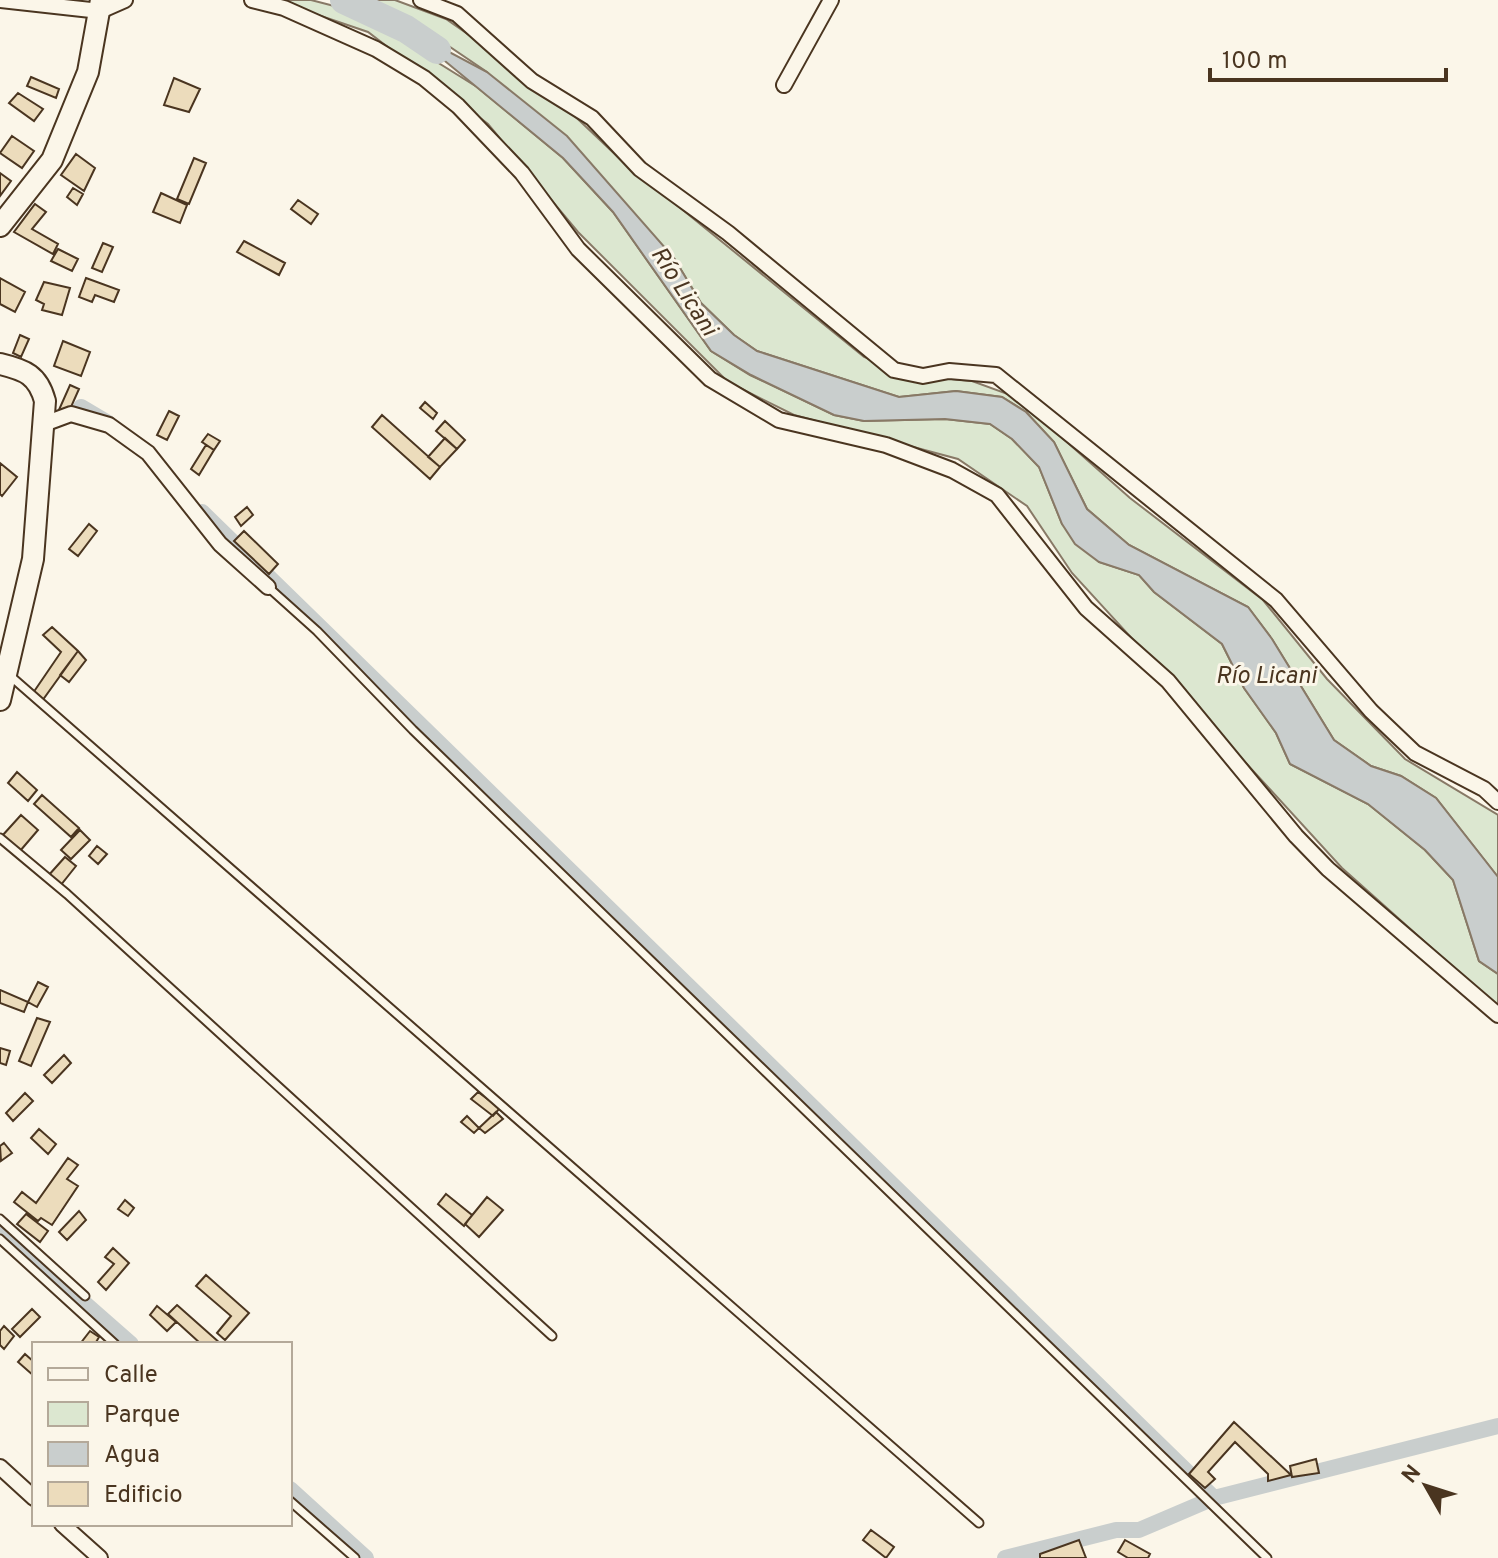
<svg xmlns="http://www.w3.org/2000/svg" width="1498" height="1558" font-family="Overpass,sans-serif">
<rect width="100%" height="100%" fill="#fbf6e9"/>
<!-- green -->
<path fill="#dce7d0" stroke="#887966" stroke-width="2" d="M274 0H311L338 7 379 26 477 87 563 158 613 212 711 351 750 375 834 415 864 421 945 419 990 424 1012 439 1039 467 1062 524 1099 562 1139 575 1154 592 1222 644 1244 688 1276 733 1290 764 1368 804 1425 850 1453 880 1479 961 1498 974V1007L1342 868 1072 573 1027 506 958 459 794 415 728 382 578 232 488 124 368 32Z
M359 0H395L446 19 545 88 620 159 864 357 910 375 972 381 1016 397 1130 498 1263 600 1327 679 1405 759 1498 815V877L1436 798 1401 776 1371 766 1334 740 1272 639 1248 607 1129 545 1087 509 1054 442 1026 412 1002 397 956 391 899 397 757 351 734 335 701 303 674 258 487 72 416 24Z"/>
<!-- water -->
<path fill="#c9cecd" stroke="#887966" stroke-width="2" d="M406 29 487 72 567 136 674 258 701 303 734 335 757 351 899 397 956 391 1002 397 1026 412 1054 442 1087 509 1129 545 1248 607 1272 639 1334 740 1371 766 1401 776 1436 798 1498 877V974L1479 961 1453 880 1425 850 1368 804 1290 764 1276 733 1244 688 1222 644 1154 592 1139 575 1099 562 1075 544 1062 524 1039 467 1012 439 990 424 945 419 864 421 834 415 751 375 711 351 613 212 563 158Z"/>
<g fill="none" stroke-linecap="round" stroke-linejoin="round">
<!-- canal -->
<path stroke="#c9cecd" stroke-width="16" d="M81 407 108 423
M202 512 1214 1498 1498 1426
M0 1229 131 1344
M290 1489 366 1558
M1005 1558 1116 1530H1139L1214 1498"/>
<!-- river -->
<path stroke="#c9cecd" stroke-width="28" d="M344 0 406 29 437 50"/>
</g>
<!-- building -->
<path fill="#ecdcbc" stroke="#4a3520" stroke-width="2" d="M31 77 59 89 56 98 27 86Z
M174 78 200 89 189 112 164 105Z
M18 93 43 109 34 121 9 103Z
M12 136 34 151 22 168 0 153Z
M76 154 95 168 84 191 61 175Z
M194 158 206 163 189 204 177 199Z
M0 173 11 181 0 196Z
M73 188 83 194 77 205 67 197Z
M161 193 187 205 180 223 153 212Z
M298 200 318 214 311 224 291 209Z
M35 204 46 212 32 229 58 244 53 254 14 232Z
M244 241 285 263 279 275 237 252Z
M103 243 113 247 102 272 92 268Z
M58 249 78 259 72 271 51 261Z
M0 278 25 292 15 312 0 304Z
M86 278 119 290 114 302 95 295 92 302 79 297Z
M44 282 70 288 62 315 42 310 44 304 36 300Z
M20 335 29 339 21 357 13 353Z
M63 341 90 352 81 376 54 366Z
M70 385 79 389 67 416 58 412Z
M425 402 437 413 433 419 420 408Z
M169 411 179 416 167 440 157 435Z
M382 415 440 467 430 479 372 427Z
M445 421 465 440 457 449 436 431Z
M208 434 220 441 214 450 202 442Z
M445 438 457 449 440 467 428 457Z
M206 445 214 450 199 475 191 469Z
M0 463 17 477 2 496 0 494Z
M247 507 253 515 241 526 235 517Z
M89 524 97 531 78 556 69 549Z
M244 531 278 564 269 574 234 541Z
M52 627 78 651 42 701 33 693 61 652 43 635Z
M78 651 86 660 69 682 60 675Z
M17 772 37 790 28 801 8 783Z
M42 795 79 828 71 837 34 804Z
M21 815 38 830 20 851 2 836Z
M80 830 90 840 71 859 61 850Z
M97 846 107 854 98 864 89 856Z
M65 857 76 866 60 886 48 876Z
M38 982 48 987 37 1007 28 1002Z
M0 990 28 1002 24 1012 0 1003Z
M37 1018 50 1022 31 1066 19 1061Z
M0 1048 10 1051 6 1065 0 1063Z
M64 1055 71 1063 52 1083 44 1075Z
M478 1092 500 1108 493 1116 471 1099Z
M25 1093 33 1101 13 1121 6 1113Z
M496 1112 503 1119 485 1133 479 1128Z
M467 1116 479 1128 474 1133 461 1122Z
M39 1129 56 1144 48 1154 31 1138Z
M4 1143 12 1153 1 1161 0 1146Z
M68 1158 78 1165 67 1179 78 1186 52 1225 41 1218 38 1221 14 1202 22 1192 36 1203Z
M446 1194 472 1215 464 1226 438 1204Z
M487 1197 503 1210 479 1237 465 1224Z
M125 1200 134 1208 128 1216 118 1209Z
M79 1211 86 1220 67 1240 59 1232Z
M26 1214 48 1231 40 1242 17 1224Z
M113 1248 129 1263 106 1290 98 1282 114 1264 105 1257Z
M206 1275 249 1313 225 1340 217 1333 231 1316 196 1286Z
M177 1305 221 1344H201L168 1314Z
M157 1306 176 1322 167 1331 150 1315Z
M32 1309 40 1317 20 1337 12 1329Z
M4 1326 14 1336 4 1349 0 1345V1331Z
M90 1331 99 1337 95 1344H80Z
M25 1354 34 1362V1376L18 1362Z
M1234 1422 1291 1475 1268 1481V1474L1235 1442 1208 1472 1215 1479 1205 1488 1189 1474Z
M1316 1459 1319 1473 1292 1477 1290 1466Z
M871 1530 894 1547 886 1558 863 1540Z
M1079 1540 1086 1558H1040V1554Z
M1125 1540 1150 1554 1148 1558H1128L1118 1552Z"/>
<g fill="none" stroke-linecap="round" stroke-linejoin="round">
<!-- service casing -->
<g stroke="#4a3520" stroke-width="11">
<path id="service" d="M268 587 317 631 413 730 1267 1558
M8 674 979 1523
M0 838 67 894 552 1336
M0 1219 85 1296
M0 1239 115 1344
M290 1501 355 1558"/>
</g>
<!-- minor casing -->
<g stroke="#4a3520" stroke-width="18">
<path id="minor" d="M0 0 100 11 125 0
M252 0 284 8 376 49 424 78 458 106 522 173 578 249 710 379 779 420 886 445 952 470 997 495 1086 608 1168 681 1296 836 1328 869 1498 1015
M421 0 457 14 532 81 592 118 640 169 728 233 894 370 923 376 949 371 996 375 1276 600 1371 711 1415 753 1484 789 1498 802
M784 85 831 0
M44 424 71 414 109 425 148 453 220 544 268 587
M0 1467 34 1498
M62 1524 100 1558"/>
</g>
<!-- secondary casing -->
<g stroke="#4a3520" stroke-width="24">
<path id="secondary" d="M0 226 52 160 88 72 101 0
M0 364C25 370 38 375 45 401L33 559 0 700"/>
</g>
<!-- service -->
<use href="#service" stroke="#fbf6e9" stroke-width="7"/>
<!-- minor -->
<use href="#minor" stroke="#fbf6e9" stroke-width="14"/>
<!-- secondary -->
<use href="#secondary" stroke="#fbf6e9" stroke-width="20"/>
</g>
<g text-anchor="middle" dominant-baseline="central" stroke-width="6" stroke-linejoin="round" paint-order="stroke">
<!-- water labels -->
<g font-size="24" font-style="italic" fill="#4a3520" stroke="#fbf6e9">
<text transform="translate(683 292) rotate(57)">Río Licani</text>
<text x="1266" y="677">Río Licani</text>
</g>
</g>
<!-- legend -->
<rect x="32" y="1342" width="260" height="184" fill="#fbf6e9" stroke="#b4a999" stroke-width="2"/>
<rect x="48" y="1368" width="40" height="12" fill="#fbf6e9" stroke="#b4a999" stroke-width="2"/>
<text x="104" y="1382" font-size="24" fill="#4a3520">Calle</text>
<rect x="48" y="1402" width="40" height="24" fill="#dce7d0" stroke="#b4a999" stroke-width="2"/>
<text x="104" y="1422" font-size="24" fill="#4a3520">Parque</text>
<rect x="48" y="1442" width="40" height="24" fill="#c9cecd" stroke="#b4a999" stroke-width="2"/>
<text x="104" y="1462" font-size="24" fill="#4a3520">Agua</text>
<rect x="48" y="1482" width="40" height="24" fill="#ecdcbc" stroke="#b4a999" stroke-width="2"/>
<text x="104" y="1502" font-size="24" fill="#4a3520">Edificio</text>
<!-- north arrow -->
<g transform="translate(1426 1486) rotate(309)" stroke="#fbf6e9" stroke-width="6" paint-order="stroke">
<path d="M0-6L14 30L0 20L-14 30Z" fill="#4a3520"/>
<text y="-12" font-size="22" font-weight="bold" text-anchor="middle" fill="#4a3520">N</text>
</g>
<!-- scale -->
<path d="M1210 68v12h236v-12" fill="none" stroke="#4a3520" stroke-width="4"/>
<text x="1222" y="68" font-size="24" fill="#4a3520" stroke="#fbf6e9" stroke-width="6" paint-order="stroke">100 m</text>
</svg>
